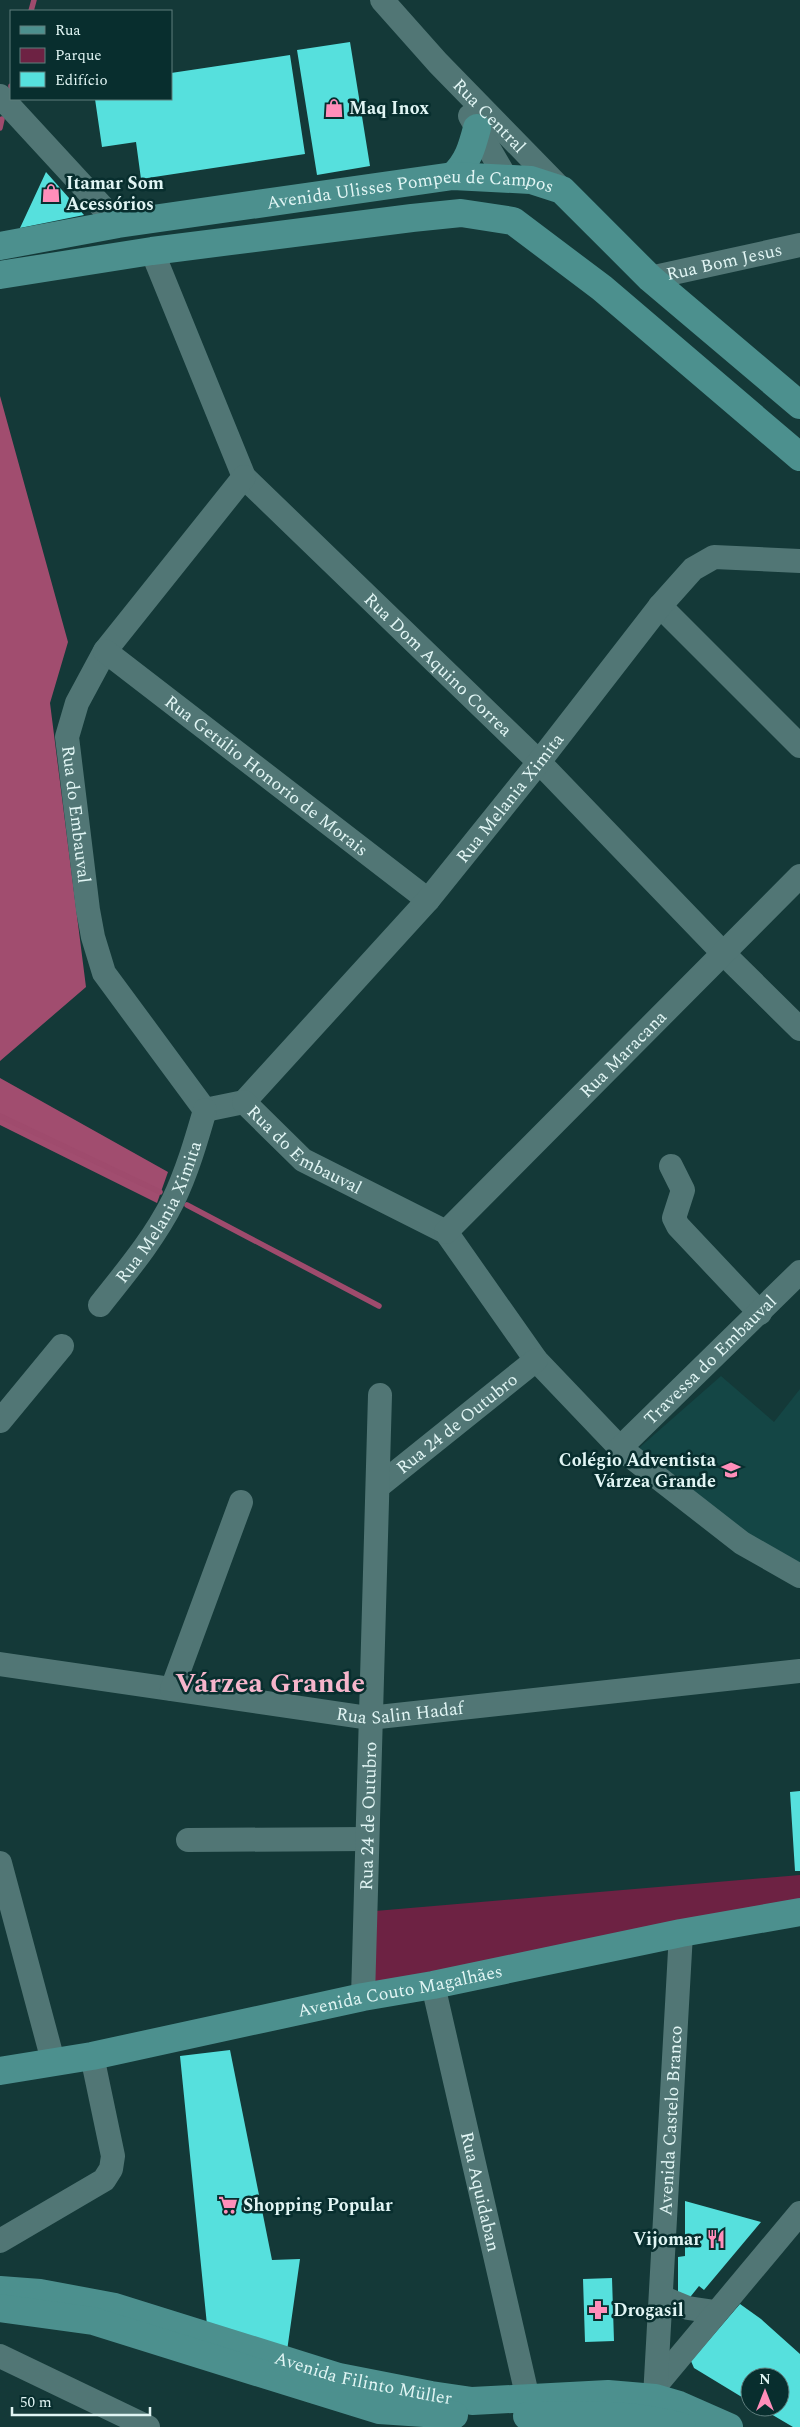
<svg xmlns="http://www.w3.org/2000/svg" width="800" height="2427" font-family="Spectral,serif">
<rect width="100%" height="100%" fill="#143938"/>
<!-- built -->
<path fill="#144645" d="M721 1376 774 1422 800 1389V1564L746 1533 639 1448Z"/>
<!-- green -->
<path fill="#6d2243" d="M800 1875V1904L375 1982 374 1976 375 1911Z"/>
<!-- forest -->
<path fill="#a14d6f" d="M0 396 68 642 50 703 86 987 0 1061Z
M0 1078 168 1172 157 1203 0 1125Z"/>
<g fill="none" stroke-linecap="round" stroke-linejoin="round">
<!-- stream -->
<path stroke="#9f4b6d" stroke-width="5.5" d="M31 11 34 0
M11 87V86
M0 128 2 119
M0 1116 160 1192
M187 1205 379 1306"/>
</g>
<!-- building -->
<path fill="#56e0dd" d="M350 42 370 166 317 175 297 50Z
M290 55 305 154 141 179 136 142 102 147 95 99H171V73Z
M46 172 84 215 20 228Z
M800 1791V1871H795L790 1792Z
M230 2050 272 2260 300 2259 287 2351 207 2325 180 2056Z
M685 2201 761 2222 704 2290 699 2286 687 2301 678 2298V2257L685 2256Z
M612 2278 614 2341 585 2342 583 2279Z
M740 2304 761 2319 800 2354V2427H793L759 2407H780V2377H750V2402L694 2368 691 2361Z"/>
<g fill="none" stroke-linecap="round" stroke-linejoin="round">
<!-- minor -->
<g stroke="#517675" stroke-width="24">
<path id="s1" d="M382 0 438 63 562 190"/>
<path d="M0 96 118 224"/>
<path d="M470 116 506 178"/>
<path id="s2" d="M152 251 244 477 539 762 724 954 800 1029"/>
<path id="s3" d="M650 278 800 245"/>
<path id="s4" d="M244 477 105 651 77 703 67 737 88 910 93 937 104 973 205 1110 244 1102"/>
<path d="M660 606 800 746"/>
<path id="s5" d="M105 651 428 900"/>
<path id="s6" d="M244 1102 428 900 539 762 660 606 693 569 714 557 800 561"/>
<path id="s7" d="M244 1102 303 1160 446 1232 536 1360 620 1448 742 1543 800 1576"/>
<path d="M671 1166 683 1190 674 1218 678 1226 760 1313"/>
<path id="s8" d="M446 1232 800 876"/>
<path id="s9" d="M100 1305C126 1272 154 1239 173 1201 187 1172 196 1141 205 1110"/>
<path d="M0 1421 62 1346"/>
<path id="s10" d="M620 1448 800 1272"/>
<path id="s11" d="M379 1486 536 1360"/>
<path id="s12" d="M0 1664 369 1718 800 1671"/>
<path d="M172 1689 241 1502"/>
<path d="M188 1840 367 1839"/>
<path d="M0 1863 53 2061"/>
<path id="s13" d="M433 1985 528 2399"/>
<path id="s14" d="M363 1997 380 1395"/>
<path d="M0 2241 104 2180 111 2169 113 2156 92 2056"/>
<path d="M661 2297 688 2308 715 2312"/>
<path d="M0 2356 148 2427"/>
<path d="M657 2384 800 2213"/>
<path id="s15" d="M654 2415 681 1933"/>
</g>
<!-- major -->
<g stroke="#4c908e" stroke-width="28">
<path d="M453 176C468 162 472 147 477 128"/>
<path id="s16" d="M0 246 118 224 453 176 531 180 562 190 650 278 800 405"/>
<path d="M0 275 152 251 412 218 461 213 513 221 602 288 800 457"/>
<path id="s17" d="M0 2071 92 2056 363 1997 433 1985 681 1933 800 1912"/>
<path id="s18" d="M0 2290 40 2293 115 2307 339 2377 431 2395 472 2401 608 2394 655 2398 679 2405 729 2427"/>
<path d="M0 2308 93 2321 379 2410 454 2415"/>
<path d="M527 2416C579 2416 631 2412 682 2427"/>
</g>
</g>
<!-- icons -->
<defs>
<g id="shop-bare" transform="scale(1.5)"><path d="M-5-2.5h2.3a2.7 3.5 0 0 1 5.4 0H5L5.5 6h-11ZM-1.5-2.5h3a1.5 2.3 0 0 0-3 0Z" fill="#ff8eba" stroke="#082e2e" stroke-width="2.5" paint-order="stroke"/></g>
<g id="school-bare" transform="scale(1.5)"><path d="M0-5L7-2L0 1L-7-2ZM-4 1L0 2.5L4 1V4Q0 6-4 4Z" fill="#ff8eba" stroke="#082e2e" stroke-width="2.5" paint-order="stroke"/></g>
<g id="supermarket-bare" transform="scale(1.5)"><path d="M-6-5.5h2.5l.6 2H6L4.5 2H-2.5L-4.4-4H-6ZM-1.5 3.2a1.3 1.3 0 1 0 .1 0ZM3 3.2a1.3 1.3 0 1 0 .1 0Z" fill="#ff8eba" stroke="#082e2e" stroke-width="2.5" paint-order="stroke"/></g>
<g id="restaurant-bare" transform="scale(1.5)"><path d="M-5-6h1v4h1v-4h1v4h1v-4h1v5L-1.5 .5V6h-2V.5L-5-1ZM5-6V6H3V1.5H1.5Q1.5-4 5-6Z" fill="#ff8eba" stroke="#082e2e" stroke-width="2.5" paint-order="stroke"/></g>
<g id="pharmacy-bare" transform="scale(1.5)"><path d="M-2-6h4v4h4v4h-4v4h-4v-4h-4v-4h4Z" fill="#ff8eba" stroke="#082e2e" stroke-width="2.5" paint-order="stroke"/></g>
</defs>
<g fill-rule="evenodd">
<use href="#shop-bare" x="334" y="108"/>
<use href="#shop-bare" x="51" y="193"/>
<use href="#school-bare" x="731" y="1470"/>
<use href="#supermarket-bare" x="228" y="2205"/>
<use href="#restaurant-bare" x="716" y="2239"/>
<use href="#pharmacy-bare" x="598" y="2310"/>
</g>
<g text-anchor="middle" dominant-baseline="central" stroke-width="5" stroke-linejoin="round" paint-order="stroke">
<!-- poi labels -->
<g font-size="18" font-weight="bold" fill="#e1f5f4" stroke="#082e2e" text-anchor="start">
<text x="349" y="108">Maq Inox</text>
<text x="66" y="183">Itamar Som<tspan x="66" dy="21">Acessórios</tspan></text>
<text x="716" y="1460" text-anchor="end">Colégio Adventista<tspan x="716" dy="21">Várzea Grande</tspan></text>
<text x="243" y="2205">Shopping Popular</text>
<text x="701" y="2239" text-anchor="end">Vijomar</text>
<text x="613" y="2310">Drogasil</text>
</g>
<!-- street labels -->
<g font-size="18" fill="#e1f5f4" stroke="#082e2e">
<text stroke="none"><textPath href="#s1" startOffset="158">Rua Central</textPath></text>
<text stroke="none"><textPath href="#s16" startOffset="415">Avenida Ulisses Pompeu de Campos</textPath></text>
<text stroke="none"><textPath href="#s3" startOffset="76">Rua Bom Jesus</textPath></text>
<text stroke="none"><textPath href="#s2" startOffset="514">Rua Dom Aquino Correa</textPath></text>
<text stroke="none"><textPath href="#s5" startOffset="204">Rua Getúlio Honorio de Morais</textPath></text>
<text stroke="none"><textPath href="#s6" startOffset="404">Rua Melania Ximita</textPath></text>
<text stroke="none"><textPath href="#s4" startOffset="395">Rua do Embauval</textPath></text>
<text stroke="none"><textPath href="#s8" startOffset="251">Rua Maracana</textPath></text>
<text stroke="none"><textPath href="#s7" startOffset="78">Rua do Embauval</textPath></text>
<text stroke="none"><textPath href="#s9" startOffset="111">Rua Melania Ximita</textPath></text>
<text stroke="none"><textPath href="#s10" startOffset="126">Travessa do Embauval</textPath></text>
<text stroke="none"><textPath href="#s11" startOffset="100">Rua 24 de Outubro</textPath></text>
<text stroke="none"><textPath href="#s12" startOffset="404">Rua Salin Hadaf</textPath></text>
<text stroke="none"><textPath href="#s14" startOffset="181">Rua 24 de Outubro</textPath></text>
<text stroke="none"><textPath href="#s17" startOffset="408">Avenida Couto Magalhães</textPath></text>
<text stroke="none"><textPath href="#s15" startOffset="295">Avenida Castelo Branco</textPath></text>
<text stroke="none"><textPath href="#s13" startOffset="212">Rua Aquidaban</textPath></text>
<text stroke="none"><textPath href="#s18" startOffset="375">Avenida Filinto Müller</textPath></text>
</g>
<!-- town labels -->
<g font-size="28" font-weight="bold" fill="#f6b5cb" stroke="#082e2e">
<text x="270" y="1683">Várzea Grande</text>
</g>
</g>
<!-- legend -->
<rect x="10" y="10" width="162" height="90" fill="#082e2e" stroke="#5f7e7d"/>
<rect x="20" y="26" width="25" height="8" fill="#4c908e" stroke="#5f7e7d"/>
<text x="55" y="35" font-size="15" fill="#e1f5f4">Rua</text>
<rect x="20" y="48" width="25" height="15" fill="#6d2243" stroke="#5f7e7d"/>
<text x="55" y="60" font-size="15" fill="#e1f5f4">Parque</text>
<rect x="20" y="72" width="25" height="15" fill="#56e0dd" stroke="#5f7e7d"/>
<text x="55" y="85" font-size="15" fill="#e1f5f4">Edifício</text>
<!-- north arrow -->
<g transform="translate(765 2392)"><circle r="24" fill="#082e2e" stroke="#5f7e7d"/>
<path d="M0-4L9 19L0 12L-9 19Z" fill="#ff8eba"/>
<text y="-8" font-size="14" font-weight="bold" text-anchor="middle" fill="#e1f5f4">N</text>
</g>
<!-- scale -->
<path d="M12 2407v8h138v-8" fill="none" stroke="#e1f5f4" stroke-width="2.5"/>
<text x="20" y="2407" font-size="15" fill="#e1f5f4" stroke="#082e2e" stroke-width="4" paint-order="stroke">50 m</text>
</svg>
